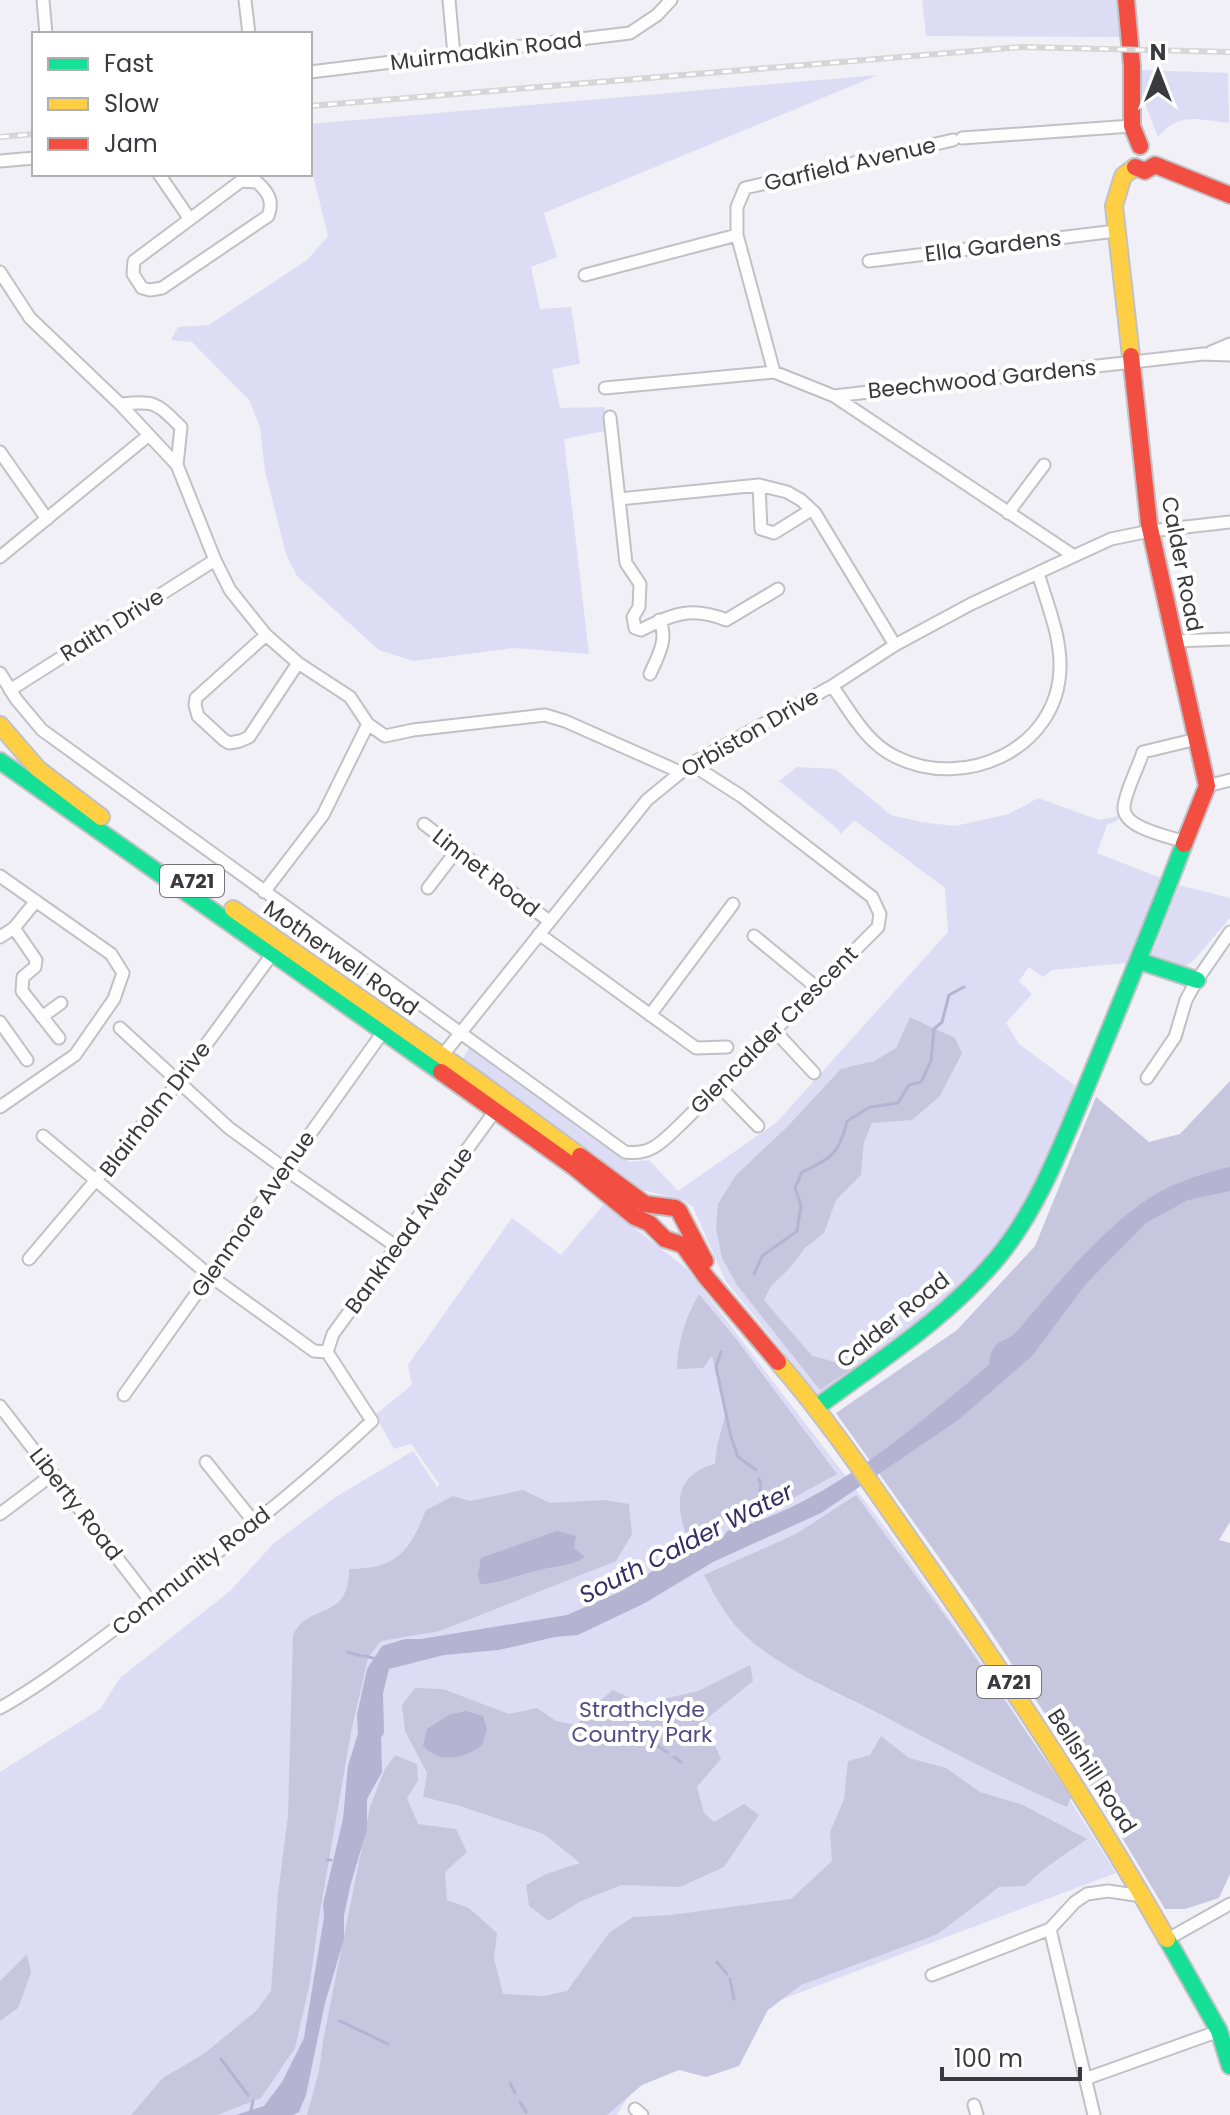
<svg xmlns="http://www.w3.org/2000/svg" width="1230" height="2115" font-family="Poppins,sans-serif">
<rect width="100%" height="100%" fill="#f0f0f6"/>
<!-- green -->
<path fill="#dddcf5" d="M922 0H1116L1120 37 926 36Z
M1139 70 1228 73 1229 123C1199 120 1179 111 1158 137L1143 98Z
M878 75 544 213 557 257 531 267 540 309 571 307 580 364 552 369 560 408 605 407V431L564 439 589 654 513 648 414 661 379 650 297 576 286 554 265 471 260 427 249 400 192 342 171 340 178 327 209 325 307 260 328 236 310 163V124Z
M797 767 835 769 891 815 921 822 955 826 1009 814 1038 798 1099 820 1118 816V820L1107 825 1097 853 1161 878 1127 963 1052 970 1043 977 1029 967 1019 981 1032 994 1006 1023 1019 1044 1077 1087 1051 1154 1020 1213 990 1256 948 1302 820 1397 725 1280 693 1207 683 1200 643 1190 462 1060 470 1046 630 1162 649 1160 678 1191 777 1122 948 932 945 888 854 820 841 834 838 829 779 781Z
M1179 885 1230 898V918L1193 961 1184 967 1151 957Z
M604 1204 687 1269 887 1530 997 1685 1116 1873 780 2000 639 2079 617 2115H0V1772L100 1709 120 1678 230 1591 274 1543 334 1498 413 1451 437 1487 440 1485 411 1444 394 1449 375 1415 412 1385 408 1365 512 1218 561 1255Z"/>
<!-- forest -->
<path fill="#c7c6df" d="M910 1017 955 1038 962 1053 940 1096 912 1120 872 1123 864 1142 861 1175 836 1200 824 1233 805 1248 789 1269 771 1286 764 1300 812 1356 855 1367 820 1390 737 1285 722 1258 716 1228 718 1204 736 1175 787 1127 841 1069 874 1061 896 1048Z
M1230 1081V1522L1219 1540 1230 1543V1874L1219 1898 1185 1909H1165L1071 1753 970 1601 836 1413 957 1330 1035 1246 1096 1097 1149 1142 1180 1134Z
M699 1294 737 1340 837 1474 777 1507 712 1524 690 1544C675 1509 672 1475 715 1464L717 1446 727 1409 712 1356 703 1368 677 1369C677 1343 686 1316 699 1294Z
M523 1490 550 1503 604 1500 629 1504 632 1534 616 1561 440 1631 381 1641 368 1658 351 1732 319 1918 310 1982 295 2048 261 2098 217 2115H131L163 2078 205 2053 256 2011 271 1991 278 1894 288 1816 293 1635C310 1601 349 1622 349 1569 397 1569 409 1552 426 1510L453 1496 470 1501Z
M856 1495 966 1644 1071 1797 1067 1807C1000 1778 935 1743 870 1709 830 1689 783 1669 749 1639 728 1621 716 1598 704 1575L796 1534Z
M750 1665 753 1681 704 1721 721 1759 697 1787 704 1813 714 1822 744 1804 759 1815 724 1867 680 1887 621 1885 579 1902 549 1921 529 1906 526 1885 546 1874 580 1863 544 1834 457 1805 423 1797 427 1773 405 1731 402 1705 415 1688 443 1689 509 1714 537 1708 556 1721 577 1725 592 1707 613 1690 642 1704 698 1691Z
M881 1736 909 1758 946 1768 980 1792 1023 1805 1087 1839 1044 1869 1025 1886 999 1887 938 1934 801 1985 768 2010 739 2066 706 2077 679 2070 642 2085 607 2115H307L319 2071 323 2041 370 1807 385 1769 395 1755 417 1764 418 1781 407 1798 418 1824 456 1829 467 1852 445 1872 447 1900 469 1908 497 1933 494 1958 503 1994 543 1996 567 1991 609 1933 633 1917 671 1915 791 1899 832 1861 830 1832 844 1799 848 1761 870 1755Z
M27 1954 31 1973 18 2008 0 2021V1981Z"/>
<!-- water -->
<path fill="#b4b3d1" d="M1230 1167V1191L1188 1200 1146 1223 1085 1285 1032 1356 957 1421 821 1513 713 1562 645 1603 578 1635 555 1637 499 1650 444 1655 389 1669 383 1693 384 1733 381 1738 382 1772 367 1799V1829L351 1883 344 1915V1939L325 2003 306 2095 299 2112 293 2115H236L264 2106 282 2082 304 2038 324 1917 323 1904 343 1819 348 1766 358 1733 357 1715 367 1669 382 1646 405 1639H421L567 1615 624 1590 666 1562 723 1537 727 1531C827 1505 911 1430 989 1365 992 1335 1005 1346 1018 1330 1058 1283 1119 1207 1176 1184 1193 1177 1213 1171 1230 1167Z
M557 1531 576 1536 574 1548 585 1557C572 1565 563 1565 548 1568 525 1572 504 1583 480 1584L478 1575 481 1558Z
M465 1711 483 1716 487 1729 482 1745C464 1759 440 1764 423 1746L427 1729 449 1715Z"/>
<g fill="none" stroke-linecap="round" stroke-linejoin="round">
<!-- stream -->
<path stroke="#b4b3d1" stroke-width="3" d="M754 1274 762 1256 797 1231 801 1205 795 1188 802 1172C831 1159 840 1153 847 1121L870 1107 898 1103 909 1085 921 1082 931 1061 934 1029 942 1022 949 995 964 987
M721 1352 716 1367 731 1437 738 1457 756 1470
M756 1525 761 1484 759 1479
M347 1652 362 1656
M365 1656 373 1658
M655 1744 667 1752
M674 1757 681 1762
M327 1860H331
M717 1962 727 1974
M730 1979 734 1999
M340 2021 388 2044
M221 2059 248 2095
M510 2083 515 2093
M520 2102 526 2112
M250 2115 253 2101"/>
<!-- street casing -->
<g stroke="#c1c1c5" stroke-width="15">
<path id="street" d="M43 0 46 34
M245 0 249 34
M449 0 454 55
M310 72 630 33 657 15 671 0
M962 138 1132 126
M0 161 34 158
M159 174 189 218
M241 181 257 182C268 192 274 201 268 216L162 288 150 290 142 288 133 274 134 261Z
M869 261 1116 231
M0 272 30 318 120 404 177 465 215 560 230 590 266 635 298 663 350 697 368 724 385 736 413 730 545 715 565 721 680 772
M585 275 737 235
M1211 352 1230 344
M774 372 737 235V207L745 188 953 140
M605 388 774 372 834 396 1203 354 1230 355
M834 396 1074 556
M120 404C157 401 155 402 181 427L177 465
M610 417 626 563 640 584 639 607 633 617 635 628 641 630C672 614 692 606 726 620L778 589
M0 452 47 519
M759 485 761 529 774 533 811 510
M619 499 759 485 787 492 801 500 815 513 895 645
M1008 513 1044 465
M0 557 149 435
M266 635 196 698 195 705 198 716 224 740 229 743 240 741 249 737 298 663
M1175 641 1230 639
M0 673 16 699 42 730 625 1152C652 1156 664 1140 683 1122L878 927 880 914 872 897 741 796 691 764
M650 674C658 656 669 638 659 620
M832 686C851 712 866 743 896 757 965 791 1058 749 1060 668 1061 636 1047 604 1038 573
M10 690 215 560
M1207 786 1230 780
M424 824 549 921
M1186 842C1170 837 1122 828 1124 807 1125 792 1138 768 1143 752L1197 739
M0 876 111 954 123 973 114 999 75 1055 0 1107
M428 888 457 850
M264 892 323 815 368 724
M14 928 36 960 35 967 23 977 22 991 59 1038
M539 934 696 1048 727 1047
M754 936 816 987
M0 937 14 928 36 901
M650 1015 733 904
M42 1017 61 1003
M0 1022 27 1060
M120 1028 229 1128 285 1169 397 1247
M774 1030 814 1073
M442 1056 647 800 691 764 832 686 895 645 971 604 1074 556 1111 539 1150 531 1230 522
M1147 1078 1175 1037 1186 1000 1197 980 1230 932
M719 1086 758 1126
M43 1136 209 1275 314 1351 327 1352
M29 1259 178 1083 273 953
M327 1352 333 1334 495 1111
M124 1395 383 1032
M0 1406 152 1603
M206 1462 254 1522
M0 1514 53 1474
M0 1708C41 1685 78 1656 116 1628 205 1564 292 1496 372 1421L327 1352
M1050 1929 1094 2115
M1168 1939 1230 1904
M932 1975 1050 1929 1075 1902 1087 1894 1108 1891 1142 1896
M1085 2079 1219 2031
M974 2105 977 2115
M635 2109 642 2115"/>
</g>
<!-- fast casing -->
<g stroke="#c1c1c5" stroke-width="20">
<path id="fast" d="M0 761 441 1072
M1139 961 1197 980
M817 1407C880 1360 947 1318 998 1257 1039 1207 1062 1144 1087 1085 1120 1005 1153 925 1184 844
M1167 1939 1219 2031 1230 2066"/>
</g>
<!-- slow casing -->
<g stroke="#c1c1c5" stroke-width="20">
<path id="slow" d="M1131 356 1114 206 1123 176 1135 167
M0 725 38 769 101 817
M233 909 478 1081 580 1156
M778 1362C831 1423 875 1490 922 1557 1009 1681 1092 1807 1167 1939"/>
</g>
<!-- jam casing -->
<g stroke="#c1c1c5" stroke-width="20">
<path id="jam" d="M1126 0 1132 66V126L1140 146
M1135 167 1145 171 1155 165 1230 195
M1131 356 1149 524 1207 786 1184 844
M441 1072 574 1167 635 1217 649 1223 665 1239 683 1245 706 1277 778 1362
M580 1156 645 1204 675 1208 679 1211 705 1261"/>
</g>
<!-- street -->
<use href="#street" stroke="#fdfdfe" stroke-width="11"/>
<!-- fast -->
<use href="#fast" stroke="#16e098" stroke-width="16"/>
<!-- slow -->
<use href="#slow" stroke="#ffcf43" stroke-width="16"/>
<!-- jam -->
<use href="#jam" stroke="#f24e42" stroke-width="16"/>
<!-- rail casing -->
<g stroke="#d6d6d7" stroke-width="6">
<path id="rail" d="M310 106 1022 47 1230 52
M0 137 34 134"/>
</g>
<!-- rail -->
<use href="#rail" stroke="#fff" stroke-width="3" stroke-dasharray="9" stroke-linecap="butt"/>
</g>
<g text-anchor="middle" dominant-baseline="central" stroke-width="8" stroke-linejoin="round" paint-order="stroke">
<!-- shield labels -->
<g fill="#fff" stroke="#747478" stroke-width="2">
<rect x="160" y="865" width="64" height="32" rx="6"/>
<rect x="977" y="1666" width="64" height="32" rx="6"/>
</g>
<g font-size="20" font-weight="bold" fill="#39393e">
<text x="192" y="881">A721</text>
<text x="1009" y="1682">A721</text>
</g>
<!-- street labels -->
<g font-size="22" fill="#39393e" stroke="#fff">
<text transform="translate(486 51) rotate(-7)">Muirmadkin Road</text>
<text transform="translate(850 164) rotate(-13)">Garfield Avenue</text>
<text transform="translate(993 246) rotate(-7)">Ella Gardens</text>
<text transform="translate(982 379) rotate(-6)">Beechwood Gardens</text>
<text transform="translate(1182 564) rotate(79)">Calder Road</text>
<text transform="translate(112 625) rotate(-32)">Raith Drive</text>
<text transform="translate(750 733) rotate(-30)">Orbiston Drive</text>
<text transform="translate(486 873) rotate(38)">Linnet Road</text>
<text transform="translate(341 958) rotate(35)">Motherwell Road</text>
<text transform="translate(774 1030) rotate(-45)">Glencalder Crescent</text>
<text transform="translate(155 1109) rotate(-52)">Blairholm Drive</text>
<text transform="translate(253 1214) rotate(-55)">Glenmore Avenue</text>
<text transform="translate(409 1230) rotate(-54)">Bankhead Avenue</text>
<text transform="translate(893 1320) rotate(-39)">Calder Road</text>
<text transform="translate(76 1504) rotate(52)">Liberty Road</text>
<text transform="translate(191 1571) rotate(-38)">Community Road</text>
<text transform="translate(1092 1771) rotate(57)">Bellshill Road</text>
</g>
<!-- park labels -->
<g font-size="22" fill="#524c83" stroke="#fff">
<text x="642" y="1709">Strathclyde<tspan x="642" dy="25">Country Park</tspan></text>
</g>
<!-- water labels -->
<g font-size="24" font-style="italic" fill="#362e62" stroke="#fff">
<text transform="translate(686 1543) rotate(-27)">South Calder Water</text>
</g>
</g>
<!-- legend -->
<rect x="32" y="32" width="280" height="144" fill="#ffffff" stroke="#b0b0b2" stroke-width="2"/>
<rect x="48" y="58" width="40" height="12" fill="#16e098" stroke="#b0b0b2" stroke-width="2"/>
<text x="104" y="72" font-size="24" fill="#39393e">Fast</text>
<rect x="48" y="98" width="40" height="12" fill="#ffcf43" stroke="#b0b0b2" stroke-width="2"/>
<text x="104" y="112" font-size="24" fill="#39393e">Slow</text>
<rect x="48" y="138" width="40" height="12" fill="#f24e42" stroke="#b0b0b2" stroke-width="2"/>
<text x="104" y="152" font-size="24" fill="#39393e">Jam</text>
<!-- north arrow -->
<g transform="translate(1158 72)" stroke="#ffffff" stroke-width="6" paint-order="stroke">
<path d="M0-6L14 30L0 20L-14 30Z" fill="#39393e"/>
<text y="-12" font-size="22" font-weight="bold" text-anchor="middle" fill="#39393e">N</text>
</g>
<!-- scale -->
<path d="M942 2067v12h138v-12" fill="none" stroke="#39393e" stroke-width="4"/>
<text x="954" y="2067" font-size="24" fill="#39393e" stroke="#ffffff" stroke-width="6" paint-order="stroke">100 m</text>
</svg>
